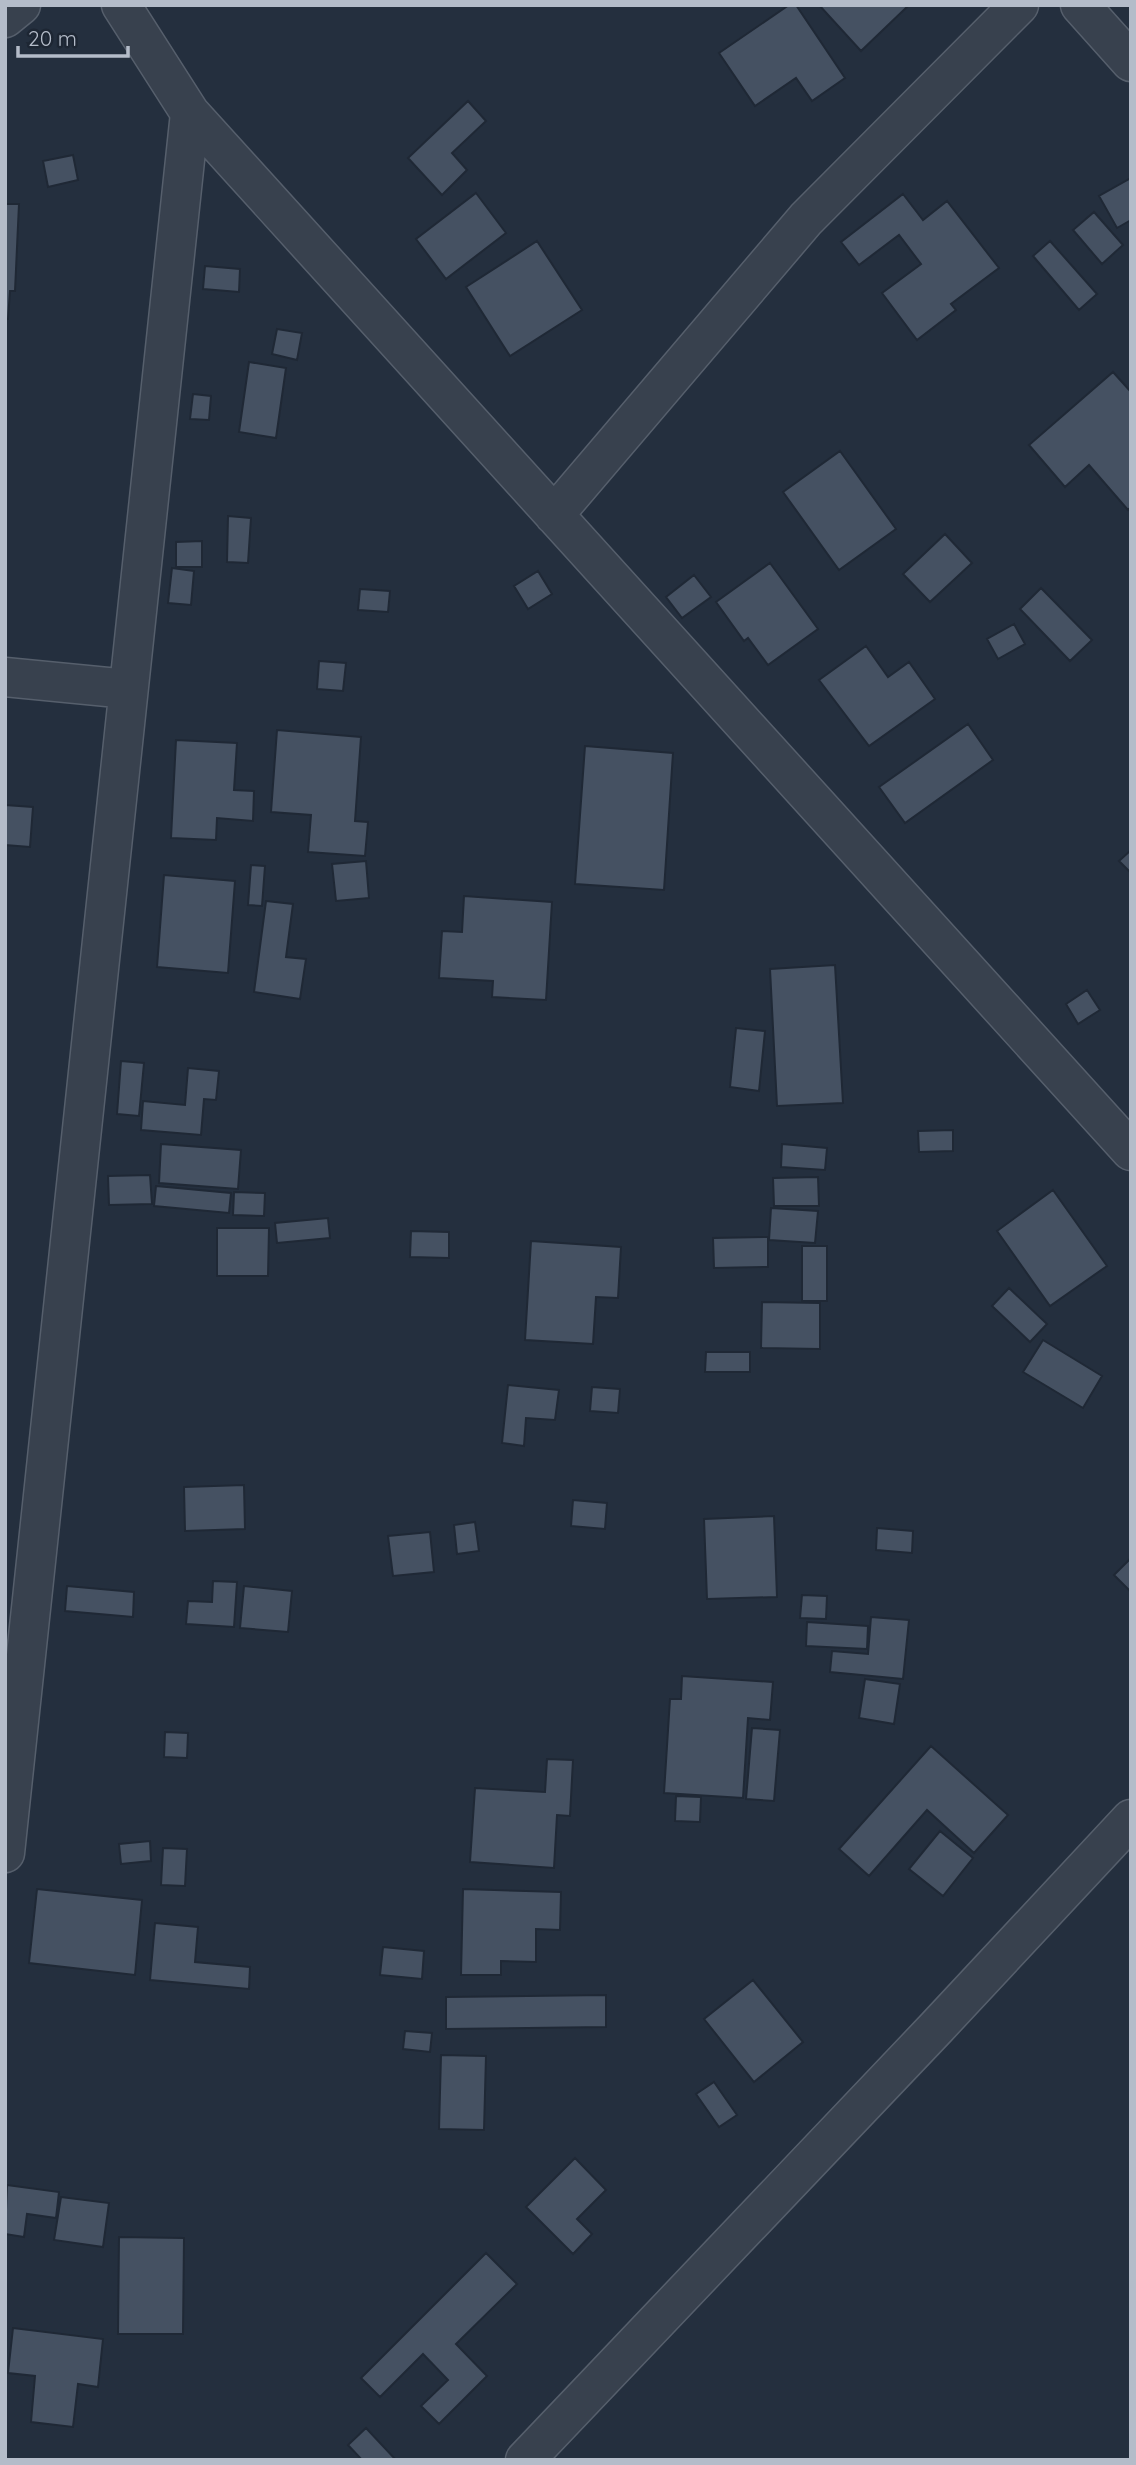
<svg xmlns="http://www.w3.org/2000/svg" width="1136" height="2465" font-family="Quicksand,sans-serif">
<rect width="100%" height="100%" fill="#242f3e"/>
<!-- building -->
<path fill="#455162" stroke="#1f2835" stroke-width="2" d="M789 5H796L845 78 812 101 796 78 755 106 719 53Z
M819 5H909L861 51Z
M468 101 486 121 452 153 467 170 442 195 408 158Z
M73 155 78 180 48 187 43 161Z
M1131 178V220L1117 228 1099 196Z
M476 193 506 233 446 279 416 239Z
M903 194 923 220 947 201 999 268 951 304 956 310 917 340 882 293 921 264 899 235 859 265 841 242Z
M5 204H19L15 291H10L8 319H5Z
M1094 212 1123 245 1102 264 1073 230Z
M537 241 582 310 510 356 466 287Z
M1050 241 1097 294 1079 310 1033 256Z
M205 266 240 269 239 292 203 289Z
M277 329 302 333 297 360 272 354Z
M249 362 286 368 276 438 239 432Z
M1113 372 1131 392V507L1128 510 1089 465 1065 487 1029 445Z
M193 394 211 396 209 420 190 419Z
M840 451 896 529 839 570 783 492Z
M228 516 251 518 248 563 227 562Z
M945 534 972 563 930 602 903 574Z
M202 541V567H176V542Z
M770 563 818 629 768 665 748 638 744 641 716 602Z
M172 568 194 571 191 605 168 603Z
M538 571 552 594 528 609 514 586Z
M694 575 711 597 682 618 666 597Z
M1041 588 1092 640 1070 661 1020 609Z
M360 589 390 591 388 612 358 610Z
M1014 624 1025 644 998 659 987 639Z
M866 646 888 677 909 662 935 699 869 746 819 680Z
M319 661 346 663 343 691 317 689Z
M968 724 993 760 905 823 879 787Z
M277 730 361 737 355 821 368 822 365 856 308 852 311 815 271 812Z
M176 740 237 743 234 790 254 791 253 821 217 818 216 840 171 838Z
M585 746 673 753 664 890 575 884Z
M5 805 33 807 30 847 5 845Z
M1131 850V873L1119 861Z
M366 861 369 898 336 901 332 864Z
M251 865 265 866 262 906 248 905Z
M164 875 235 881 228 973 157 967Z
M464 896 552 902 546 1000 492 997 493 981 439 978 442 931 462 932Z
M266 901 293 904 286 957 306 959 300 999 254 992Z
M835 965 843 1103 777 1106 770 969Z
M1087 990 1100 1010 1078 1024 1066 1004Z
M736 1028 765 1031 759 1091 730 1087Z
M121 1061 144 1063 139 1116 117 1114Z
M188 1068 219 1071 216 1100 204 1099 201 1135 141 1130 143 1101 185 1105Z
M953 1130V1151L919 1152 918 1131Z
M161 1144 241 1150 238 1189 159 1183Z
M782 1144 827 1148 825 1170 781 1167Z
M150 1175 152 1204 109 1205 108 1176Z
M818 1177 819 1206H774L773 1178Z
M156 1186 231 1193 229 1213 154 1206Z
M1053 1190 1107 1266 1050 1306 997 1231Z
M234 1192 265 1193 264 1216 233 1215Z
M771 1208 818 1211 815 1243 769 1240Z
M328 1218 330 1238 277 1243 275 1223Z
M217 1228H269L268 1276H217Z
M411 1231 449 1232V1258L410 1257Z
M768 1237V1267L714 1268 713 1238Z
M531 1241 621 1247 618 1298 596 1297 593 1344 525 1340Z
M802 1246H827V1301H802Z
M1009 1288 1047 1324 1030 1342 992 1306Z
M762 1302 820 1303V1349L761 1348Z
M1043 1340 1102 1376 1083 1408 1023 1372Z
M706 1352H750V1372H705Z
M508 1385 559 1390 555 1420 526 1418 524 1446 502 1443Z
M592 1387 620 1389 618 1413 590 1411Z
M244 1485 245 1529 185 1531 184 1487Z
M573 1500 607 1503 605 1529 571 1526Z
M774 1516 777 1597 707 1599 704 1519Z
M475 1522 479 1551 457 1554 454 1525Z
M877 1528 913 1531 912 1553 876 1550Z
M430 1532 434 1572 393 1576 388 1536Z
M1131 1558V1592L1114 1575Z
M213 1581 237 1582 234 1627 186 1624 188 1601 212 1602Z
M67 1586 134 1592 133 1617 65 1611Z
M244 1586 292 1591 288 1632 240 1628Z
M802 1595 827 1596 826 1619 800 1618Z
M871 1617 909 1620 903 1679 830 1672 832 1651 868 1654Z
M807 1622 868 1626 867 1649 806 1646Z
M682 1676 773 1682 770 1720 748 1718 743 1798 664 1793 670 1699H681Z
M865 1679 900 1684 894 1724 859 1718Z
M752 1728 780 1730 774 1801 746 1799Z
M165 1732 188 1733 187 1758 164 1757Z
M931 1746 1008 1815 974 1853 927 1810 869 1876 839 1849Z
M547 1759 573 1760 570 1816 557 1815 554 1868 470 1862 475 1788 545 1792Z
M676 1796 701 1797 700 1822 675 1821Z
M940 1831 973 1858 943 1896 909 1869Z
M150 1841 151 1861 121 1864 119 1844Z
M163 1848 187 1849 185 1886 161 1885Z
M37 1889 142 1900 135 1975 29 1963Z
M463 1889 561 1892 560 1930 536 1929V1962L501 1961V1975H461Z
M155 1923 198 1927 195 1962 250 1967 249 1989 150 1980Z
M383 1947 424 1951 422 1979 380 1975Z
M753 1980 803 2042 754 2082 704 2019Z
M606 1995V2027L446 2029V1997Z
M405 2031 432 2033 430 2052 403 2049Z
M441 2055 486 2056 484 2130 439 2129Z
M714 2082 737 2115 719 2127 696 2094Z
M575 2158 606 2190 577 2219 592 2234 573 2254 526 2207Z
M7 2185 59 2192 56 2218 27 2214 24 2237 5 2234Z
M61 2197 109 2203 103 2247 54 2240Z
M119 2237 184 2238 183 2334H118Z
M486 2253 517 2284 456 2344 487 2376 439 2424 421 2406 448 2380 423 2354 380 2397 361 2378Z
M13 2328 103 2339 98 2387 78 2384 73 2427 31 2422 35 2376 8 2373Z
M366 2428 396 2460H362L348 2445Z"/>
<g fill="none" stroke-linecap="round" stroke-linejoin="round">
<!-- minor casing -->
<g stroke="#565f6c" stroke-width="41">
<path id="minor" d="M121 5 190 113 1131 1151
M1080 5 1131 62
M5 18 21 5
M554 515 806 219 1019 5
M5 677 128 689
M5 1853 190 113
M525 2460 936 2028 1131 1819"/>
</g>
<!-- minor -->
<use href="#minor" stroke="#38414e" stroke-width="38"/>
</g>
<!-- border -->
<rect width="1136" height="2465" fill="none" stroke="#b4bcc9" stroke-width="14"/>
<!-- scale -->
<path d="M18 46v10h110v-10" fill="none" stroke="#b4bcc9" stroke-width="3.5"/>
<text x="28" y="46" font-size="21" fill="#b4bcc9" stroke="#1d2633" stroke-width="5" paint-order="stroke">20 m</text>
</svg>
